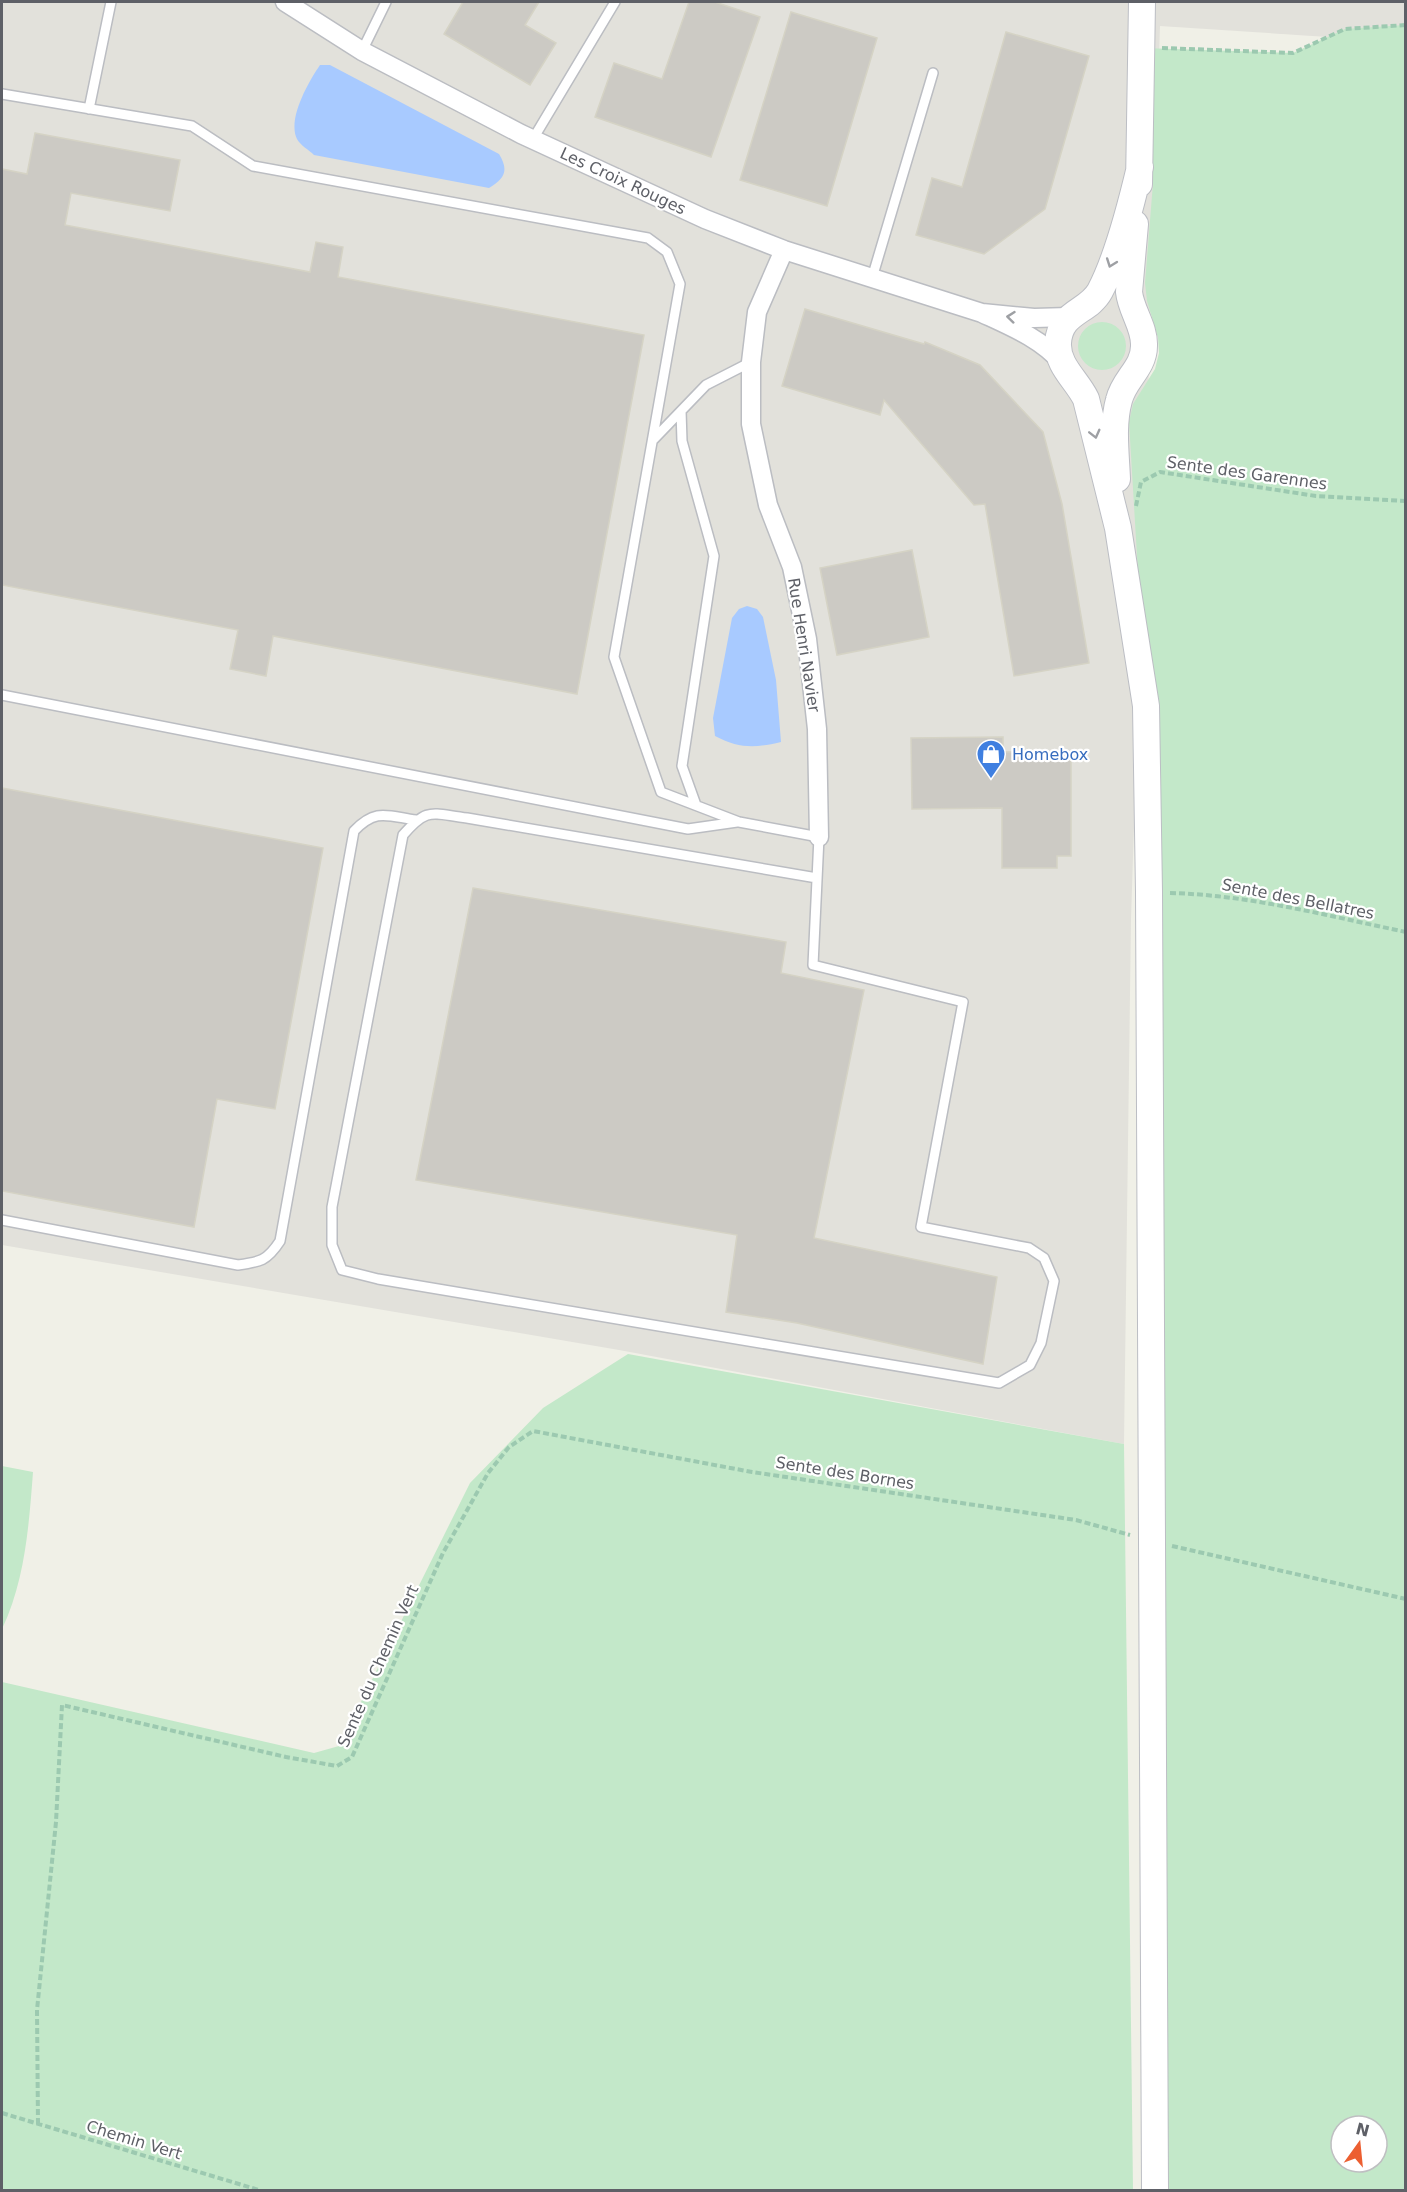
<svg xmlns="http://www.w3.org/2000/svg" width="1407" height="2192" font-family="'DejaVu Sans',sans-serif">
<rect width="100%" height="100%" fill="#f0f0e7"/>
<!-- industrial -->
<path fill="#e2e1db" d="M2 2H1405V42L1160 26 1131 919 1124 1444 619 1350 2 1245Z"/>
<!-- green -->
<path fill="#c3e8c9" fill-rule="evenodd" d="M1405 25V2190H1155L1146 706 1129 422 1133 404 1155 369 1159 353 1158 338 1147 301 1145 283 1153 183 1143 48 1293 53 1345 29ZM1341 2126H1377V2162H1341Z
M1078 346a24 24 0 1 1 48 0a24 24 0 1 1-48 0Z
M628 1354 1124 1444 1133 2190H2V1682L314 1753 339 1746 470 1483 543 1408Z
M2 1466 33 1472C29 1525 25 1581 2 1629Z"/>
<!-- water -->
<path fill="#a8caff" d="M320 65H330L499 154C509 170 505 179 489 188L314 155C309 150 300 145 297 139 287 119 309 81 320 65Z
M747 606 757 609 763 617 776 680 781 742C755 748 740 749 715 736L713 718 732 618 739 609Z"/>
<!-- building -->
<path fill="#cccac4" stroke="#d5d3c5" stroke-width="1.5" d="M463 2H539L525 25 556 43 530 85 444 34Z
M689 2H715L760 17 711 157 595 117 614 63 662 79Z
M791 12 877 38 827 206 740 180Z
M1006 32 1089 56 1045 209 984 254 916 235 932 178 962 187Z
M35 133 180 160 170 211 71 193 65 225 310 272 316 242 343 247 338 277 644 335 577 694 273 636 266 676 230 669 238 630 2 585V169L27 174Z
M805 309 924 344 925 342 980 365 1043 432 1062 504 1089 663 1014 676 985 504 974 505 884 400 880 415 782 386Z
M912 550 929 637 837 655 820 568Z
M1003 737V752L1071 751V856H1057V868H1002V808L912 809 911 738Z
M2 788 323 848 275 1109 217 1099 194 1227 2 1191Z
M473 888 786 942 781 973 864 990 814 1238 997 1277 983 1364 797 1323 726 1312 737 1235 416 1180Z"/>
<g fill="none" stroke-linecap="round" stroke-linejoin="round">
<!-- lane casing -->
<g stroke="#bbbdc2" stroke-width="12">
<path id="lane" d="M362 51 386 2
M2 94 192 126 253 166 648 238 667 252 680 284 614 657 661 792 739 822 819 837 813 965 963 1002 921 1227 1029 1248 1044 1258 1054 1281 1041 1343 1030 1365 999 1383 378 1279 342 1270 332 1245V1207L403 835C428 806 432 814 467 818L817 878
M89 109 111 2
M533 139 615 2
M872 278 933 73
M681 411 682 441 714 556 682 766 696 805
M653 440 706 385 751 362
M2 695 688 829 737 822
M2 1220 238 1265C260 1262 267 1261 280 1241L354 831C376 808 387 816 416 820"/>
</g>
<!-- street casing -->
<g stroke="#bbbdc2" stroke-width="21">
<path id="street" d="M285 2 362 51 521 134 705 219 784 250 982 313
M784 250 757 312 751 362V424L768 505 792 567 807 639 817 729 819 837
M1062 363C1042 339 1010 326 982 313L1034 318 1069 317"/>
</g>
<!-- secondary casing -->
<g stroke="#bcbec4" stroke-width="28">
<path id="secondary" d="M1140 167C1131 205 1118 257 1100 291 1088 313 1060 311 1058 343 1057 366 1077 380 1086 399L1118 528 1146 706 1149 892 1155 2190
M1139 184 1142 2
M1117 479C1116 454 1112 425 1119 400 1124 379 1144 368 1144 346 1145 327 1131 311 1129 292L1135 224"/>
</g>
<!-- path -->
<path stroke="#9cc9b0" stroke-width="4" stroke-dasharray="6 3" stroke-linecap="butt" d="M1162 48 1293 53 1345 29 1406 25
M1136 506 1141 482 1160 472 1316 496 1406 501
M1170 893C1250 895 1328 916 1406 932
M1172 1546 1406 1599
M2 2113 259 2190
M38 2124 37 2010 56 1822 62 1705 286 1757 337 1766 352 1757 443 1553 488 1473 509 1447 533 1431 752 1472 1076 1520 1130 1535"/>
<!-- lane -->
<use href="#lane" stroke="#fff" stroke-width="9"/>
<!-- street -->
<use href="#street" stroke="#fff" stroke-width="18"/>
<!-- secondary -->
<use href="#secondary" stroke="#fff" stroke-width="26"/>
</g>
<!-- one-way arrows -->
<defs><path id="oneway-chevron" d="M-2-3.5L2.5 0L-2 3.5" fill="none" stroke-width="1.6" stroke-linecap="round" stroke-linejoin="round" transform="scale(1.5)"/></defs>
<g stroke="#9ea0a4">
<use href="#oneway-chevron" transform="translate(1111 263) rotate(110)"/>
<use href="#oneway-chevron" transform="translate(1011 317) rotate(-174)"/>
<use href="#oneway-chevron" transform="translate(1095 434) rotate(76)"/>
</g>
<!-- icons -->
<defs>
<g id="shop-pin" transform="scale(1.5)"><path d="M0 17L-7.5 6A9.5 9.5 0 1 1 7.5 6Z" fill="#3f7fe0" stroke="#fff"/><path d="M-5-2.5h2.3a2.7 3.5 0 0 1 5.4 0H5L5.5 6h-11ZM-1.5-2.5h3a1.5 2.3 0 0 0-3 0Z" fill="#fff"/></g>
</defs>
<g fill-rule="evenodd">
<use href="#shop-pin" x="991" y="754"/>
</g>
<g text-anchor="middle" dominant-baseline="central" stroke-width="4.5" stroke-linejoin="round" paint-order="stroke">
<!-- street labels -->
<g font-size="16" fill="#5e6067" stroke="#fff">
<text transform="translate(623 181) rotate(25)">Les Croix Rouges</text>
<text transform="translate(1247 473) rotate(8)">Sente des Garennes</text>
<text transform="translate(804 645) rotate(81)">Rue Henri Navier</text>
<text transform="translate(1298 899) rotate(11)">Sente des Bellatres</text>
<text transform="translate(845 1473) rotate(9)">Sente des Bornes</text>
<text transform="translate(378 1666) rotate(-66)">Sente du Chemin Vert</text>
<text transform="translate(134 2140) rotate(17)">Chemin Vert</text>
</g>
<!-- shop labels -->
<g font-size="16" fill="#366cbe" stroke="#fff" text-anchor="start">
<text x="1012" y="754">Homebox</text>
</g>
</g>
<!-- border -->
<rect width="1407" height="2192" fill="none" stroke="#5e6067" stroke-width="6"/>
<!-- north arrow -->
<g transform="translate(1359 2144) rotate(15)"><circle r="28" fill="#ffffff" stroke="#bfbfc2" stroke-width="1.5"/>
<path d="M0-4.5L10 22L0 15L-10 22Z" fill="#ec5f31"/>
<text y="-9" font-size="16" font-weight="bold" text-anchor="middle" fill="#5e6067">N</text>
</g>
</svg>
